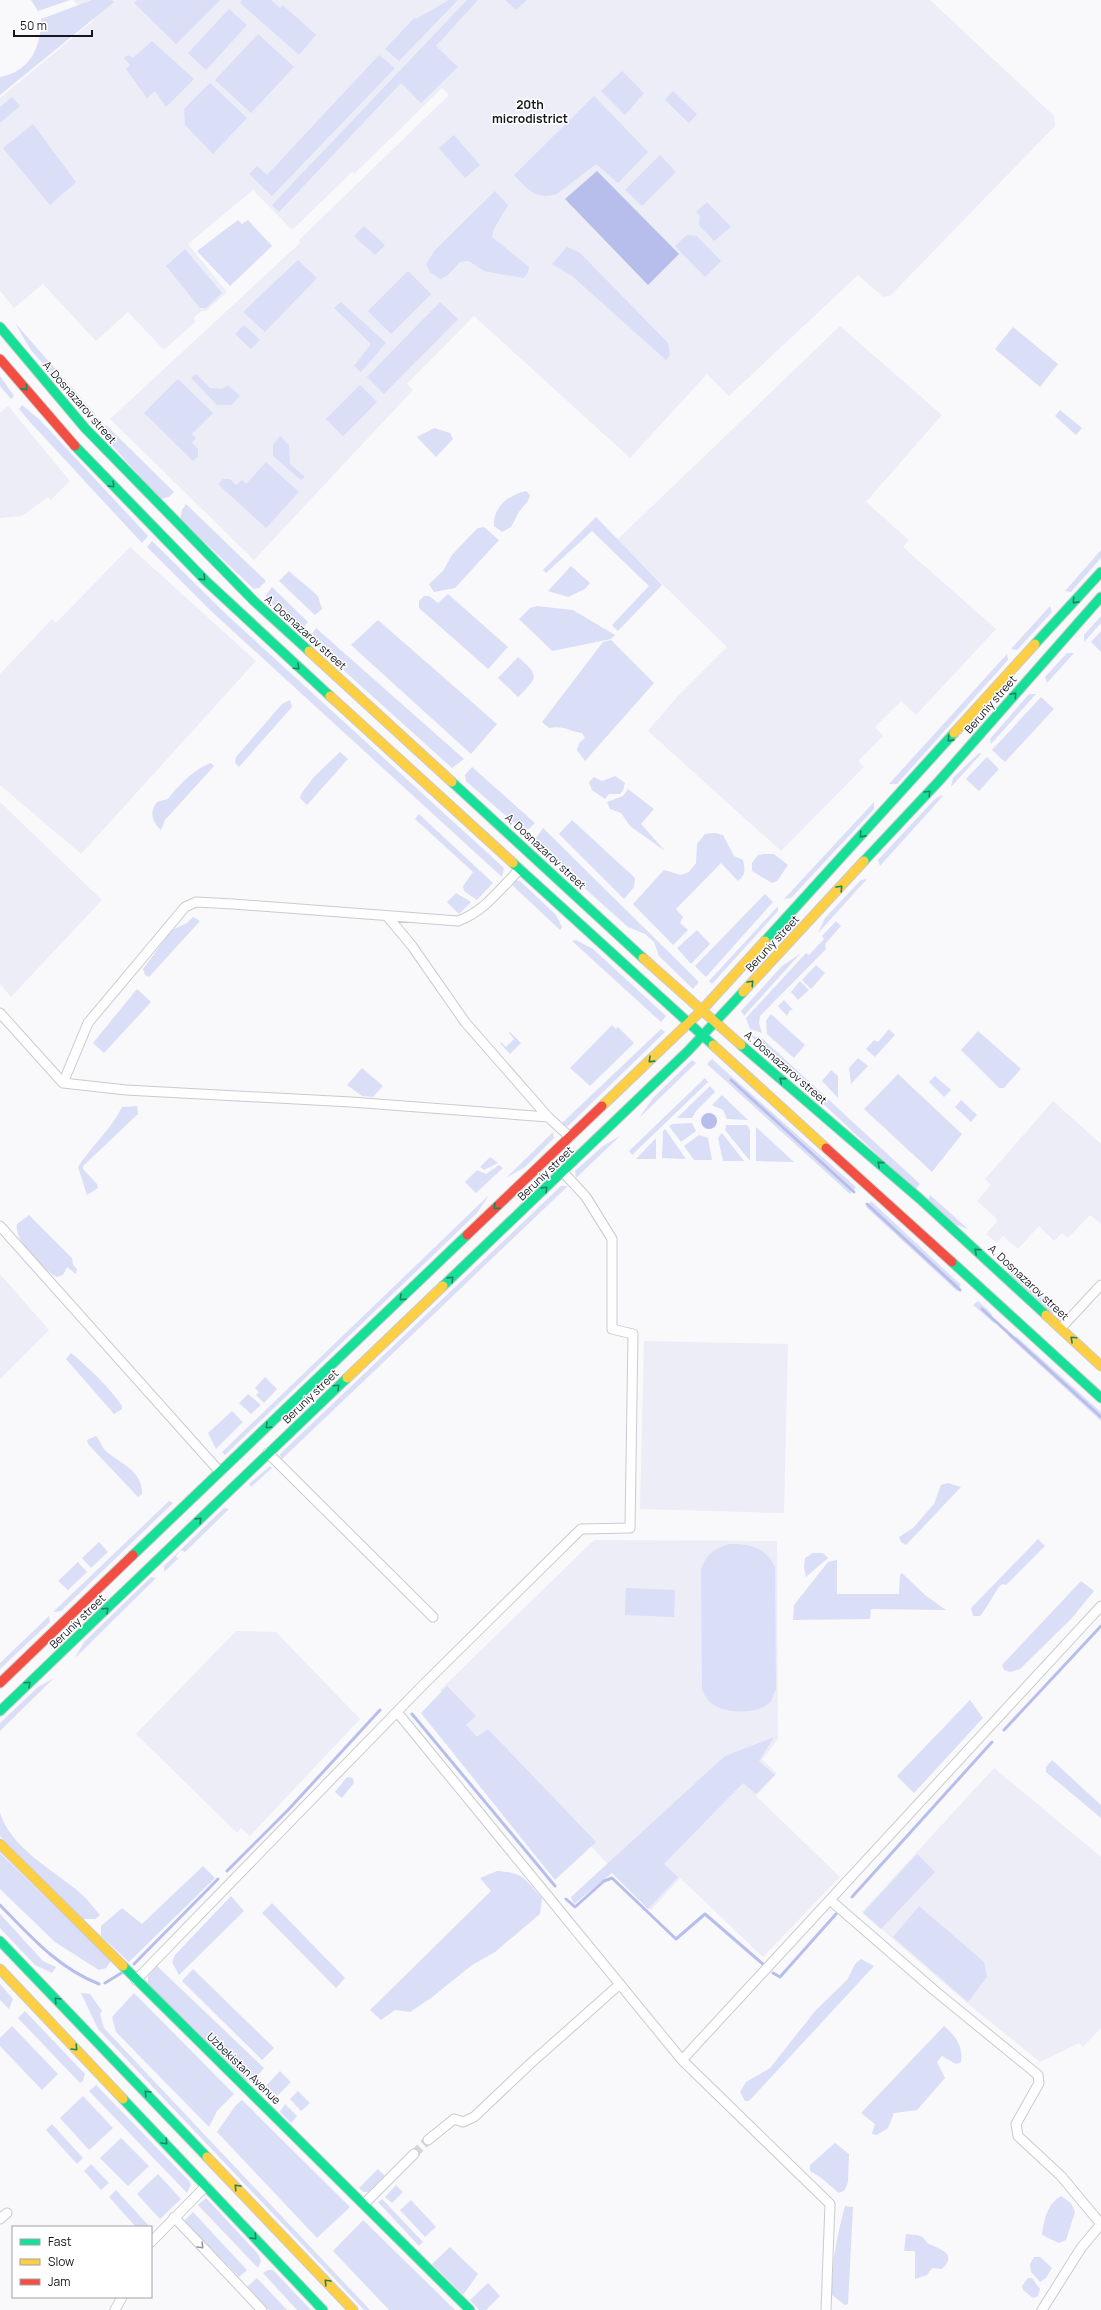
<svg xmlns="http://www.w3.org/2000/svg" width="1101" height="2310" font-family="Manrope,sans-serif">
<rect width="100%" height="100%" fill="#f9f9fb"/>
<!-- built -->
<path fill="#ecedf6" d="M73 0H930L1054 116 1055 126 890 296 883 297 858 275 729 396 707 374 630 458 474 316 407 384 413 390 254 560 110 419 300 243 299 240 449 95 442 88 354 174 352 172 292 230 253 190 188 244 227 292 206 311H201L194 317 195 322 164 350 128 312 96 341 43 284 14 308 0 291V98L94 20Z
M840 326 942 415 866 502 909 540 903 547 996 629 916 715 901 701 875 727 883 736 858 761 864 767 781 851 648 731 677 697 727 647 617 540Z
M8 406 70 481 51 500 48 497 22 516 0 518V413Z
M130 547 256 661 81 854 0 785V674L52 619 56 623Z
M0 802 102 900 11 997 0 984Z
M1053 1101 1101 1144V1224L1090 1215 1068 1238 1062 1233 1054 1241 1039 1226 1018 1249 1003 1236 997 1243 986 1234 998 1220 977 1201 991 1185 985 1179Z
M0 1274 49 1330 0 1379Z
M644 1341 788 1344 784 1513 640 1509Z
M594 1540 777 1541 778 1739 762 1760 777 1773 756 1796 840 1877 763 1957 680 1878 651 1910 485 1734 477 1739 463 1723 468 1718 440 1690Z
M236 1631 276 1632 360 1719 250 1836 241 1828 237 1833 136 1734Z
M994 1768 1101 1857V2028L1083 2047 1079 2043 1040 2062 967 2003 862 1912Z"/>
<!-- green -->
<path fill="#dadef7" d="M31 0H70L38 11Z
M92 0H112L114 2 0 95V77C30 71 41 48 41 19Z
M138 0H220L176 44 134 3Z
M242 0H271L280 8 283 5 316 35 299 55 240 3Z
M449 0H458L399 61 385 49 414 18 416 19Z
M467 0H478L436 46 458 67 421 103 401 83 279 212 272 205Z
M505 0H527L516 10Z
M229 9 247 25 206 70 188 53Z
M258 34 294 67 251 113 215 80Z
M152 41 194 79 166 107 155 91 147 98 126 69 130 65 124 58 128 55 133 58Z
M379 55 395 68 272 196 249 174 257 166 267 175Z
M622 71 644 93 625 115 601 91Z
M210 83 247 118 213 154 185 125 184 109Z
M673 91 697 114 689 123 665 100Z
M594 96 648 152 618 183 596 164 557 194C535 200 528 190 514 175Z
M12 97 20 106 0 123V107Z
M33 124 76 182 50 205 3 148Z
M454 135 480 165 465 178 439 148Z
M660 155 676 172 642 206 625 190Z
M495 191 508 205 494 229 492 237 529 267 528 272 524 278 494 273 484 271 469 261 460 262 447 276 440 279 430 272 426 264 435 250Z
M707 202 731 227 714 241 699 225 700 216 696 212Z
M238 220 242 224 248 220 272 246 230 286 197 251Z
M364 226 385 245 375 255 354 236Z
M687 235 697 236 721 261 705 277 675 246Z
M567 247 579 252 588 261 668 343 670 355 666 360 572 276 552 264Z
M185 249 222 293 206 308H200L166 266Z
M298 260 317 278 265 332 243 312Z
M408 271 431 294 391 334 368 311Z
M341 302 386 343 361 372 354 366 371 344 334 308Z
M440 302 458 319 384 394 367 377Z
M15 323 96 415 93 418 89 416 30 349Z
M244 325 260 340 251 349 235 334Z
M1013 327 1058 364 1040 387 995 349Z
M196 374 210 388 222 389 228 385 240 396 231 405H217L191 378Z
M0 376 14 396 11 399 0 386Z
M178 379 213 413 192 434 196 438 192 443 198 449V456L193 461 144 413Z
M360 385 377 402 343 436 326 419Z
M22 405 39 419 148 536 142 543 30 422 19 409Z
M1060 410 1082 428 1076 435 1055 416Z
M106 425 174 492 169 497 160 499 99 431Z
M434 428 450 433 453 439 436 457 417 437Z
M280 436 289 445 290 464 305 477 301 480 273 456V445Z
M266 462 299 492 266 528 218 484 223 479H230L236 485 242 480 246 484Z
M526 491 530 495 528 501 519 512 511 527 502 532 494 526C493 506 509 495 526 491Z
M186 504 266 581 259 588 254 589 180 519 182 510Z
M596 517 662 585 618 631 612 625 649 586 592 531 546 573 543 570Z
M484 527 499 540 455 588 434 592 429 584 443 571 452 555 468 538 478 528Z
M152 541 227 615 504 868 502 877 211 611 147 547Z
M1101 550V558L1071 592 1065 591Z
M571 566 590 583 585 589 568 597 548 591Z
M289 571 318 596 322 609 315 615 279 581Z
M272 587 308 622 302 629 298 630 267 601 266 595Z
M448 594 508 647 488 669 419 608V601L424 596H429L438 603Z
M537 606 573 610 615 635 611 639 552 651 519 619 530 608Z
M1050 606 1052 612 1017 650 1011 649Z
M1101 616V623L1084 642V635Z
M378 620 497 724 471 754 351 645Z
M316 628 464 759 452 768 309 639Z
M1101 631V652L1091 642Z
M611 640 654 683 585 761 577 750 579 743 585 738 582 733C567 731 566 725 549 728L542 722 603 642Z
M1067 653H1074L1047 683 1045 677Z
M1007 654 1008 660 897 784H889Z
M518 657C540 676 538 677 518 697L498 678Z
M1029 694H1036L991 744 990 739Z
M1041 697 1054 709 1005 762 992 750Z
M290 700 292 707 239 767 235 763 236 757 282 704Z
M340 752 348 759 307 805 300 798 301 794 314 777Z
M979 753 981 754 951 787 953 778Z
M987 757 999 769 979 791 966 779Z
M211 763 214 766 165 820 161 830C152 822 149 812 157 802L168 799C178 786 195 768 211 763Z
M472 767 535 823 529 829 522 830 466 781 465 775Z
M615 776 625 783 623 790 620 794H609L605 799 592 790 589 782 594 777 602 781Z
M628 789 654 809 641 824 665 851 630 826 621 813 610 809 607 802 623 796Z
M942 795 943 796 880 866 878 860 936 798Z
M874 802V809L791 898 784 899Z
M419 814 493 883 477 900 464 891 463 886 473 872 415 819Z
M572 820 635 878 634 887 624 899 559 834Z
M543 828 699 982 693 989 659 956 654 942 645 934 628 927 535 844 534 841Z
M715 833 723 835 734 856 743 860C745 869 746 875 738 881L721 863 676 909 683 917 680 923 688 930 673 945 633 904 664 870 681 875 689 872 696 863 697 844 705 834Z
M764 854H774L788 865 777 881 772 883 752 871V863L758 855Z
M867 879 818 933 825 918 861 880Z
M514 880 520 881 556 915 562 927 560 930 510 883Z
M456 893 471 902 459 914 447 902Z
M765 894 773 902 706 977 695 966Z
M778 906V911L712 984 709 981Z
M193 917 200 921 149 977 145 975 143 969 172 930 187 923Z
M836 921 841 926 825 944 826 949 760 1016 759 1023 762 1033 750 1029 746 1018 806 953 809 955 824 939 822 936Z
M697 930 710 944 691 964 677 948Z
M576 940 593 949 666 1016 661 1022 572 941Z
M801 953 744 1016 741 1011 782 966Z
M816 965 825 973 811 989 802 980Z
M800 981 809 990 798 1000 791 992Z
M137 989 151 1002 104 1053 93 1043Z
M784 1000 793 1010H790L787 1016 778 1006Z
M771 1014 805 1045 794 1058 767 1034 766 1021Z
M612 1025 616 1029 618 1027 634 1043 590 1086 570 1068Z
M661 1029 665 1032 568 1126 560 1125Z
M889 1029 895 1035 875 1057 866 1049 874 1040 878 1042Z
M978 1031 1021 1069 1004 1088H999L961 1050Z
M510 1032 521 1043 510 1054 500 1043 501 1042 506 1047 514 1039 509 1033Z
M750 1035 763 1039 920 1184 915 1190Z
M858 1058 868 1066 851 1084 849 1068Z
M712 1059 856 1187 850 1194 707 1064Z
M692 1060 696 1063 639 1118 653 1098Z
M362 1068 383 1086 373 1097 362 1096 347 1085Z
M831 1070 838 1076V1098L822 1081Z
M898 1074 962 1134 932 1172 864 1109Z
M935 1076 951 1090 944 1097 929 1082Z
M705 1078 708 1082 632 1155 629 1151Z
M710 1086 715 1092 696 1111 692 1118H677Z
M722 1095 748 1120 727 1119 723 1110 712 1105Z
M961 1100 977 1115 971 1122 955 1107Z
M137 1106 138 1114 83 1166V1169L97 1184 98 1188 87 1195 78 1167C91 1146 111 1130 122 1107Z
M692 1123 696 1131 681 1142 669 1126 672 1124Z
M726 1125H747L750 1130V1161L725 1130Z
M756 1127 794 1162 756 1161Z
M665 1129 686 1159 662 1158 663 1131Z
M553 1132 554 1138 525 1167 506 1178Z
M722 1133 744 1161H723L718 1138Z
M699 1135 708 1138 712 1160H694L684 1146Z
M620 1136 576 1178 575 1171 603 1146Z
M656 1138V1159H636Z
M490 1157 498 1163 484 1170 480 1167Z
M499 1165 503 1168 476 1193 465 1182 477 1170 486 1174Z
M561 1186H568L281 1460 280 1454Z
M489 1195 477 1213 225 1455 222 1452Z
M930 1195 968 1229 951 1223 928 1200Z
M871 1201 961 1285 957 1291 866 1207Z
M29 1215 72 1258 73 1265 77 1269 76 1274 67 1267 63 1275 57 1277C42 1269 14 1242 17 1224Z
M1009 1266 1062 1313 1052 1314 1009 1274Z
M978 1301 991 1313 995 1324 973 1305Z
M1007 1335 1017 1337 1101 1412V1421Z
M71 1353C88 1367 110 1388 122 1406V1409L114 1414 66 1359Z
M265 1377 277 1389 264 1403 256 1395 259 1392 255 1388Z
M248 1394 261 1405 251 1414 239 1403Z
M232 1411 243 1422 216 1449 208 1433Z
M96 1436C101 1441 102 1449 108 1453 123 1464 143 1473 142 1494L138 1497 88 1444 87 1440Z
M270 1466 272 1468 251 1487 249 1484Z
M948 1483 961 1487 906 1545 901 1542 899 1537 913 1528 934 1504 941 1485Z
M169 1501 173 1503 61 1611 53 1612Z
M224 1508 229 1509 185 1552 181 1550 176 1556 178 1559 164 1572V1566Z
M1038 1539 1045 1546 1006 1585 1002 1584C995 1590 988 1607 980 1616H973L971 1608Z
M99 1542 108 1552 91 1568 82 1558Z
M729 1544C750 1544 766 1547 775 1567L776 1689C774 1693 773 1697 771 1701 760 1716 718 1714 708 1700 705 1697 704 1693 702 1689L701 1570C706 1554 714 1549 729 1544Z
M813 1553H823L828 1558 806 1577 804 1568 805 1558Z
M837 1560V1594H899L900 1575 902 1573 925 1595 946 1610 871 1609 870 1619 793 1620 794 1605 828 1562Z
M78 1562 87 1572 68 1590 58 1581Z
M151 1577 156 1578 75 1658 84 1642Z
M1081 1581 1094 1591 1072 1618 1020 1669 1010 1672 1004 1670 1002 1665Z
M626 1588 675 1590 674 1617 625 1615Z
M49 1616 50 1622 0 1669V1663Z
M54 1678 0 1731V1723L38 1687Z
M447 1686 476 1716 466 1725 477 1737 488 1729 596 1842 555 1880 421 1713Z
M970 1700 983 1718 914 1793 897 1776Z
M774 1737 759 1761 775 1775 756 1794 743 1783 664 1864 678 1877 648 1909 612 1873 574 1904 571 1897 725 1756Z
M1052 1760 1101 1805V1818L1046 1772V1767Z
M347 1777 353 1778 354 1783 342 1798 335 1792Z
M0 1813C11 1848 53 1870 79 1892 87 1898 93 1907 100 1915L95 1919H83L0 1836Z
M0 1853 111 1961 106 1968 99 1970 55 1942 0 1889Z
M917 1854 935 1872 881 1929 863 1913Z
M203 1866 215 1878 129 1962 101 1936V1926L122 1908 142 1924Z
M497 1871C524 1873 524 1878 542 1898L540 1914 495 1952 472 1965 431 1998 410 2012 395 2010 381 2020 370 2010 491 1891 480 1878Z
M231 1896 244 1911 179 1975 172 1962 175 1955Z
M272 1903 345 1978 336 1988 262 1913Z
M919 1906 984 1962 987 1977 968 2002 893 1937Z
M0 1914 43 1961 56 1967 52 1973 35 1965 0 1928Z
M861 1959 874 1966 749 2101H745L740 2092 746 2082 770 2068 816 2010 847 1980 855 1964Z
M157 1966 264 2068 252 2082 245 2080 148 1984V1976Z
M193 1969 274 2048 262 2060 182 1981Z
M0 1984 13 1999 9 2009 0 2000Z
M81 1993 90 1994 102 2011 100 2014 104 2028 370 2310H364L98 2029Z
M134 1993 234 2094 217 2111 209 2127 116 2032 112 2017Z
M25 2011 85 2074 83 2081 80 2083 18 2018Z
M12 2026 58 2074 42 2090 0 2046V2038Z
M944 2026C956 2036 963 2046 961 2062L956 2064 942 2056 937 2062 945 2078 917 2110 894 2113 888 2128 877 2135 872 2134 875 2124 861 2113Z
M280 2071 291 2082 272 2101 261 2091Z
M96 2085 189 2181 191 2185 187 2193 89 2091Z
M298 2091 310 2103 301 2111 290 2099Z
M83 2096 113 2128 89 2150 60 2118Z
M242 2100 350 2207 317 2238 217 2132 236 2105Z
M285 2104 297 2116 291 2123 280 2112Z
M52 2124 83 2158 77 2164 46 2130Z
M121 2138 149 2166 128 2186 100 2158Z
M835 2143 849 2154 848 2182 845 2190 839 2193 820 2177 810 2171V2165Z
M91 2164 109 2183 101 2190 84 2171Z
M378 2169 385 2176 368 2192H363L359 2188Z
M158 2174 181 2199 160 2219 137 2194Z
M396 2185 403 2192 392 2203 385 2197Z
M116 2190 150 2227H136L109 2197Z
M1061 2196 1071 2203 1075 2212 1066 2240 1059 2243 1042 2235C1044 2220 1047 2204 1061 2196Z
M206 2198 258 2254 261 2261 258 2268 198 2205Z
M382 2199 423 2242 419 2246 378 2202Z
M411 2200 436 2227 425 2237 400 2210Z
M845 2206 853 2207 848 2304 845 2305 832 2295C831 2264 837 2236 845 2206Z
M193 2212 247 2270 239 2277 184 2221Z
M363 2220 453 2308 455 2310H389L333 2251Z
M906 2234C910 2235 919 2234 922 2237 925 2238 925 2242 929 2244 940 2249 958 2254 942 2269L932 2268 927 2275 915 2279V2251H904Z
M450 2247 478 2274 463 2295 432 2264Z
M1034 2257H1040L1052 2268 1046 2278 1040 2282 1031 2272 1030 2264Z
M268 2270H273L311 2310H297L263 2273Z
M257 2278 287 2310H269L247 2287Z
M1028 2278H1032L1040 2289 1038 2296 1033 2298 1023 2290 1022 2286Z
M488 2283 500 2296 486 2310H479L470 2300Z"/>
<!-- water -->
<path fill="#b8beec" d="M597 171 679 254 648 285 565 199Z
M701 1121a8 8 0 1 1 16 0a8 8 0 1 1-16 0Z"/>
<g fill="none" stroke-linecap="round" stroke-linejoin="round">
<!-- stream -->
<path stroke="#b8beec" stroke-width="3" d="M731 1080 854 1192
M867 1204 960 1290
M982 1309 1101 1417
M412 1714 555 1886
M1004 1730 1101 1626
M227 1871 288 1810 380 1710
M852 1897 992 1742
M566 1899 575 1907 604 1881 612 1878 676 1939 705 1914 764 1965
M0 1905C30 1936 58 1968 99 1984
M134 1964 218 1879
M773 1973 780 1977 836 1914
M105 1983 123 1972"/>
<!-- street-tunnel -->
<path stroke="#d7d7da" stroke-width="9" stroke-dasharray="9 4.5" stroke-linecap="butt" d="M414 2154 428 2140"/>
<!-- street casing -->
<g stroke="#cacbce" stroke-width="11">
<path id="street" d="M387 916 412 946 465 1022 548 1117
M0 1013 63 1083 126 1090 351 1102 548 1117 570 1137
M63 1083 88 1023 185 907 196 902 233 904 458 921C484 912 501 888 520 869
M0 1226 220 1472
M1061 1328 1101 1285
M268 1453 433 1617
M397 1712 682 2060 830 2204 826 2310
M830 1900 934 1990 1038 2075 1039 2083 1016 2124 1018 2136 1061 2176 1101 2224 1081 2248 1042 2310
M136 1980 423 1685 581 1529 630 1528 633 1334 612 1329V1239L586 1197 563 1172
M682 2060 1101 1606
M428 2140 454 2119 463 2122 474 2117 531 2063 620 1984
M364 2204 414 2154
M174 2217 262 2310
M0 2219 7 2213
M151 2242 206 2186
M115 2310 122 2297"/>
</g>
<!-- fast casing -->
<g stroke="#cacbce" stroke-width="11">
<path id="fast" d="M0 327 85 428 254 601 309 651
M75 446 206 581 330 696
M1035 644 1101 572
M452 782 643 958
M864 861 939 781 1101 597
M513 863 713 1045
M765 941 954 733
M741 1045 920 1199 1046 1315
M952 1262 1101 1398
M443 1286 688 1051 743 992
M133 1555 467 1235
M0 1711 347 1378
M0 1941 207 2157
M123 1966 470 2310
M123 2099 323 2310"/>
</g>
<!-- slow casing -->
<g stroke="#cacbce" stroke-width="11">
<path id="slow" d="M309 651 452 782
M330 696 513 863
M954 733 1035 644
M643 958 741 1045
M743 992 864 861
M713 1045 826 1148
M602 1106 702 1010 765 941
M1046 1315 1101 1366
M347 1378 443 1286
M0 1844 123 1966
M0 1969 123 2099
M207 2157 353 2310"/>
</g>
<!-- jam casing -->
<g stroke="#cacbce" stroke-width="11">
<path id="jam" d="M0 359 75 446
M826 1148 952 1262
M467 1235 602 1106
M0 1683 133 1555"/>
</g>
<!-- street -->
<use href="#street" stroke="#fefefe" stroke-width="9"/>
<!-- fast -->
<use href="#fast" stroke="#16e098" stroke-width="9"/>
<!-- slow -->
<use href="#slow" stroke="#ffcf43" stroke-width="9"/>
<!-- jam -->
<use href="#jam" stroke="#f24e42" stroke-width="9"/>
</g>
<!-- one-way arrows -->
<defs><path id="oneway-chevron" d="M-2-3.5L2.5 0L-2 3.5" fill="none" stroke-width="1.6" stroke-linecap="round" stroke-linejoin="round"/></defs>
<g stroke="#168661">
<use href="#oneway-chevron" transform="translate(25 388) rotate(49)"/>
<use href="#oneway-chevron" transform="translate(112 485) rotate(47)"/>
<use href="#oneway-chevron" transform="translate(203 578) rotate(44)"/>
<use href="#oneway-chevron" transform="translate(1075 601) rotate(132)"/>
<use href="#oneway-chevron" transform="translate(297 667) rotate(42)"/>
<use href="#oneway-chevron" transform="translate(1014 695) rotate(-49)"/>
<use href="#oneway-chevron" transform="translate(950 739) rotate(132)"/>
<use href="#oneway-chevron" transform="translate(928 793) rotate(-47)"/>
<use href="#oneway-chevron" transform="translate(862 835) rotate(132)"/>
<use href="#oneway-chevron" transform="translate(840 888) rotate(-47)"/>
<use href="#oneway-chevron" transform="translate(751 983) rotate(-47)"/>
<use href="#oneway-chevron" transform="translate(651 1060) rotate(136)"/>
<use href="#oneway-chevron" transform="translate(782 1080) rotate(-139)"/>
<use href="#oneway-chevron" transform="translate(880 1164) rotate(-139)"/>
<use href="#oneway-chevron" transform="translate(545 1189) rotate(-44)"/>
<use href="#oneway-chevron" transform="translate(496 1207) rotate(136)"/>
<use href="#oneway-chevron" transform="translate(977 1251) rotate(-138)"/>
<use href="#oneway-chevron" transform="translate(451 1279) rotate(-44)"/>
<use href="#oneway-chevron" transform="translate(402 1298) rotate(136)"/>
<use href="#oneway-chevron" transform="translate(1073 1339) rotate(-137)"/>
<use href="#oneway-chevron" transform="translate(337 1387) rotate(-43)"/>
<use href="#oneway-chevron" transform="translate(268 1426) rotate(136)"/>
<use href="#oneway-chevron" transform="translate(199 1520) rotate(-44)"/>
<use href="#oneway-chevron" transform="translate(106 1610) rotate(-44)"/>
<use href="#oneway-chevron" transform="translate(28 1684) rotate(-43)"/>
<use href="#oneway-chevron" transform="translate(57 2000) rotate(-134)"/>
<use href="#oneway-chevron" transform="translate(75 2048) rotate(46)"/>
<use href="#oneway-chevron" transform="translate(147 2093) rotate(-134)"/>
<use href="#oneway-chevron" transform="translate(165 2142) rotate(47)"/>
<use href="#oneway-chevron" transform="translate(237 2187) rotate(-133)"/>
<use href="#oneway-chevron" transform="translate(254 2237) rotate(47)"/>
<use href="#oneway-chevron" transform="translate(327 2282) rotate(-133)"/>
</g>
<use stroke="#969699" href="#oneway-chevron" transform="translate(201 2246) rotate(47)"/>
<g text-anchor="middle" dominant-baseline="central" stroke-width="3" stroke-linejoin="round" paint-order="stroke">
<!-- street labels -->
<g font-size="11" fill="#16171e" stroke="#fff">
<text transform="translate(80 402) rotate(49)">A. Dosnazarov street</text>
<text transform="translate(306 632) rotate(42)">A. Dosnazarov street</text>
<text transform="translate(990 704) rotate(-49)">Beruniy street</text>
<text transform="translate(546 851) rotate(43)">A. Dosnazarov street</text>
<text transform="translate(772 943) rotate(-47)">Beruniy street</text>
<text transform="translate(786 1067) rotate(41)">A. Dosnazarov street</text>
<text transform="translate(545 1173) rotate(-44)">Beruniy street</text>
<text transform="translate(1029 1282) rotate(43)">A. Dosnazarov street</text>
<text transform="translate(310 1396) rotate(-44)">Beruniy street</text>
<text transform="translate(77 1621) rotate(-44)">Beruniy street</text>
<text transform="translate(244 2068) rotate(44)">Uzbekistan Avenue</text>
</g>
<!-- neighbourhood labels -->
<g font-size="12" font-weight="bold" fill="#16171e" stroke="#fff">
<text x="530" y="104">20th<tspan x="530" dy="14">microdistrict</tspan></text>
</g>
</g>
<!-- legend -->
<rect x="12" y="2226" width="140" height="72" fill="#ffffff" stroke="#a2a2a5"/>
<rect x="20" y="2239" width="20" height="6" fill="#16e098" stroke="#a2a2a5"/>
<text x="48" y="2246" font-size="12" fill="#16171e">Fast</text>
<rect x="20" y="2259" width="20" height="6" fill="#ffcf43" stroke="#a2a2a5"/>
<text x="48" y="2266" font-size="12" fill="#16171e">Slow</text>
<rect x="20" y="2279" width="20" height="6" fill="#f24e42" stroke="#a2a2a5"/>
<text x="48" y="2286" font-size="12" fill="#16171e">Jam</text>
<!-- scale -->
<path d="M14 30v6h78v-6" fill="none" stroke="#16171e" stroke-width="2"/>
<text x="20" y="30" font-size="12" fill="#16171e" stroke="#ffffff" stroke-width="3" paint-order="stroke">50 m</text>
</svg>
